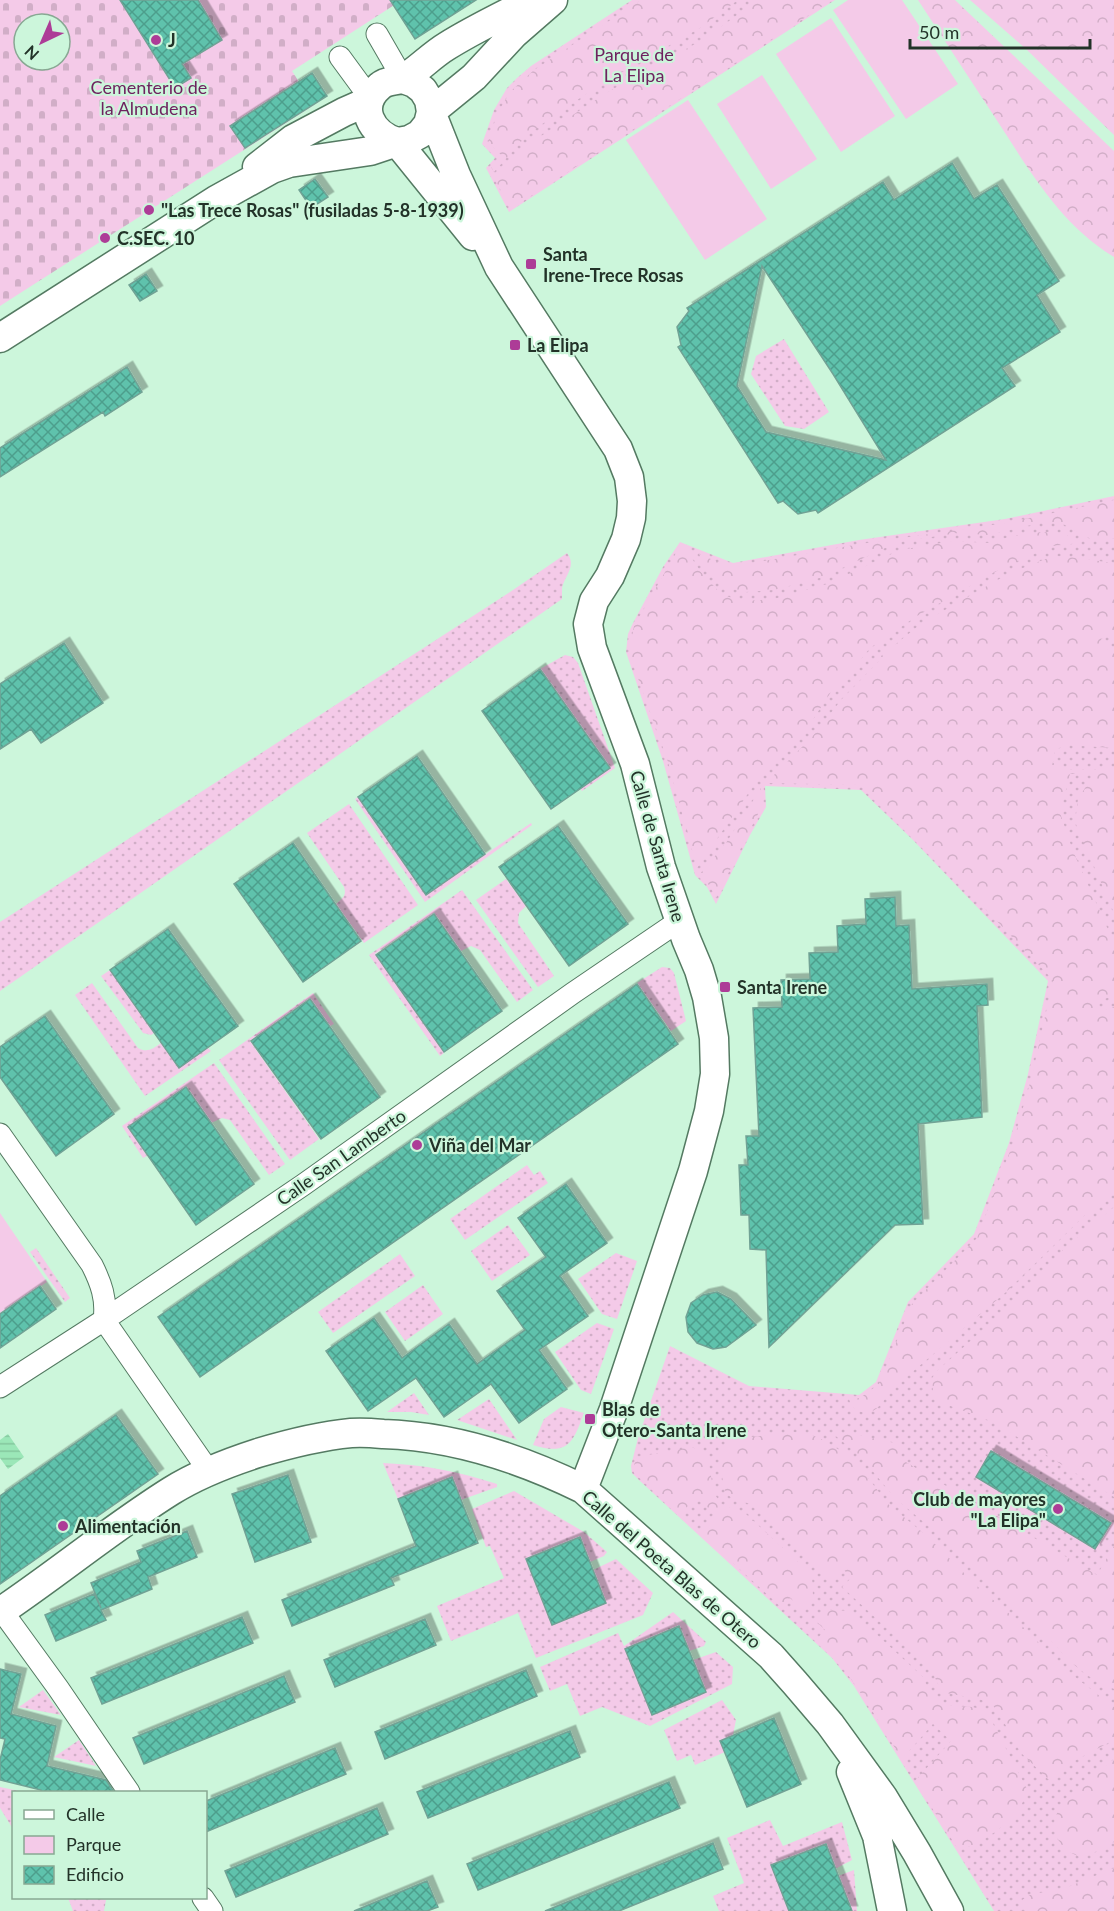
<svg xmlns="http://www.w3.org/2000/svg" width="1114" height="1911" font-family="Lato,sans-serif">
<defs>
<pattern id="green-dots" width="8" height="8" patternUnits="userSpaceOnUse" patternTransform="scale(1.5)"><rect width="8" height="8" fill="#f4cae8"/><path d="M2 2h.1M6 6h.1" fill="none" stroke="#d1aec7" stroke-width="1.8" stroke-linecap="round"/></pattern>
<pattern id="forest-crowns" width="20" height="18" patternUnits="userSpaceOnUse" patternTransform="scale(1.5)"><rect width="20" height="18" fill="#f4cae8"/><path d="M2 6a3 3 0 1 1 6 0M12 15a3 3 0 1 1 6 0" fill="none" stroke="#d1aec7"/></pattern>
<pattern id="cemetery-stones" width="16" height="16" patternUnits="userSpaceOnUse" patternTransform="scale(1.5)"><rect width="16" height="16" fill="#f4cae8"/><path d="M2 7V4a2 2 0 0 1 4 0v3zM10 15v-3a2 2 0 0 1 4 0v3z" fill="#d1aec7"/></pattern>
<pattern id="water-rules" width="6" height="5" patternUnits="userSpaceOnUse" patternTransform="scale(1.5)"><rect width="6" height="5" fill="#9be7b8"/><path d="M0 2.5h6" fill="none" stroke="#85c79e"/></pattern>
<pattern id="building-cross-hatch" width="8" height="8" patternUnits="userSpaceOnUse" patternTransform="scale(1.5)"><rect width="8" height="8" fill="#5ec2ac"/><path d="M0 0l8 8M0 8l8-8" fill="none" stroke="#4d9e8c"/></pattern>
<filter id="shadow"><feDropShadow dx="5.5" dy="-5.5" stdDeviation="0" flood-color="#0004"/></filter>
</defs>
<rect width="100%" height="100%" fill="#ccf6db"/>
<!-- green -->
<path fill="url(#green-dots)" d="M632 0H835L509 212 486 168 495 158 482 144 494 110 507 88 517 78 531 66Z
M784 339 829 412 804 429 785 426 751 374 756 356Z
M1114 496V1911H994L854 1686 832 1658 640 1481 632 1473 631 1466 638 1438 670 1346 749 1386 859 1395 876 1382 908 1302 974 1234 1009 1143 1028 1074 1048 981 913 840 861 790 765 786 766 807 750 835 716 904 707 887 695 875 663 761 626 652 628 634 633 623 663 567 680 542 733 563 859 540 1005 519Z
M567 553C577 566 565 575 562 588 562 591 562 595 562 599L0 991V922L510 592Z
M565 655 573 657 578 663 615 768 582 791 580 788 610 767 540 669Z
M358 797 426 895 531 823 532 825 425 902 355 799Z
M349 804 418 905 364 943 336 904C342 899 347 896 344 887L307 833Z
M506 879 526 906 519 913 518 923 554 976 538 987 476 900Z
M462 890 533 990 517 1002 480 950 471 946 461 951 434 913 375 954 444 1053 440 1056 369 955Z
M662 967 670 968 674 973 686 1021 671 1031 637 983Z
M110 970 154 1033 151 1035 143 1033 141 1030 101 976Z
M92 983 138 1048C147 1053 153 1049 161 1043L179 1068 208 1048 211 1051 145 1096 75 995Z
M313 993 334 1024 330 1026 310 998 250 1041 319 1139 290 1160 219 1060Z
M214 1063 285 1164 269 1175 230 1120 222 1118 211 1123 186 1087 128 1127 147 1156 143 1158 122 1126Z
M527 1165 534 1175 540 1171 548 1183 465 1240 450 1219Z
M508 1225 530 1255 492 1281 471 1251Z
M36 1248 70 1298 65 1302 30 1252Z
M616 1253 637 1261 617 1319 602 1314 578 1279Z
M400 1254 415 1276 333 1333 318 1312Z
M423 1285 443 1314 405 1341 385 1312Z
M597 1323 614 1329 591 1394 581 1390 555 1352Z
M414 1393 429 1415 411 1412H387Z
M489 1399 517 1440 457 1420Z
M561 1407 584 1413C573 1443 568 1456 533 1445L544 1419Z
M383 1463C425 1465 457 1471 497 1484V1487L461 1500 452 1477 398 1499Z
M514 1491 584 1532 607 1552 604 1556 590 1562 580 1537 526 1559 552 1625 606 1603 593 1570 616 1559 653 1593 643 1615 536 1658 518 1613 451 1641 437 1606 504 1578 490 1546 486 1547 472 1509Z
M673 1612 706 1642 704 1646 689 1651 678 1626 625 1649 652 1714 706 1692 693 1660 716 1652 733 1667 732 1684 650 1726 602 1707 580 1716 567 1684 550 1691 540 1667 618 1633 624 1646Z
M43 1690 61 1715 19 1707Z
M722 1700 736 1720 733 1735 720 1741 725 1752 695 1765 691 1755 677 1761 664 1730Z
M79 1740 96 1766 54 1757Z
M0 1787 24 1792H14L13 1829 0 1808Z
M770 1820 783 1846 842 1822 852 1860 835 1869 825 1844 771 1865 789 1911H719L713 1896 744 1883 727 1838Z
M854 1870 857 1911H849L852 1909 838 1876Z
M68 1898H96L106 1900 104 1911H73Z"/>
<!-- forest -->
<path fill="url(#forest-crowns)" d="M641 0H738L700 28 603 83 559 112 527 135 494 172 491 167 502 155 488 143 497 114 510 92 534 70Z
M758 0H832L511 209 495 180 535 140 606 93 704 39Z
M918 0H955L1114 151V257C1060 224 1030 171 996 119 970 79 944 40 918 0Z
M970 0H1114V135L1026 49Z
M1114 500V538L1103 540 1089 538 1061 523H1040L988 535 958 533 898 542 823 577 774 590 746 592 728 588 707 569 699 554 725 565 752 563 860 544 1006 523Z
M1042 532 1063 533 1080 543 1052 546 1002 568 917 616 870 648 854 668 831 692 804 733 756 782 697 868 668 762 629 653 634 626 680 546 686 549 700 571 722 595 744 601 774 599 827 584 900 550 952 541 990 543 1012 536Z
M1053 556 1069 557 1114 563V639L1108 635 1101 639 1105 648 1114 652V748L1066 745 1055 750 1053 763 1066 770H1099L1114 767V913L1075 822 1078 799 1094 774H1070L1060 813 1073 851 1114 943V996L1097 1001 1094 1008 1101 1011 1114 1007V1192L1087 1213 1005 1293 890 1391C883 1402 874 1418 859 1411 853 1409 851 1405 849 1399L860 1398 879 1384 912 1304 977 1238 1012 1146 1032 1076 1053 980 917 837 864 785 766 783 812 737 841 700 881 659V656L922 623 1008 574Z
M761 788V808L716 898 710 886 699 875 726 843Z
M1114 1207V1497L993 1422 940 1402 933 1392 932 1378 938 1370 996 1318 1063 1250Z
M792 1432 807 1433 821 1439 853 1458 888 1504 927 1536 977 1586 1012 1616 1066 1670 1114 1707V1740L1074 1761 1053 1779H1048L1021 1753 1001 1717 992 1704 979 1699 946 1693C937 1687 936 1678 931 1669L842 1587 851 1578 844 1570 832 1580 750 1504 732 1498 728 1495 724 1489 719 1455 721 1449 734 1439Z
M832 1433 858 1435 904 1445 899 1458 1097 1575 1114 1546V1689C1090 1680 1072 1665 1056 1646L933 1530 895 1498 860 1456Z
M686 1448H694L706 1457 709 1465 714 1493 721 1504 746 1514 812 1575 813 1596 801 1608 790 1598 782 1608 699 1532 714 1514 697 1497 680 1514 634 1473V1465L637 1457Z
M829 1610 851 1611 923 1677C926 1684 929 1692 934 1698 949 1713 973 1700 988 1714L1028 1791 1019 1810 1010 1820 995 1832 972 1847 968 1846 959 1851 915 1781 951 1741 933 1724 902 1759C876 1718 852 1673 817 1639L825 1630 817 1622Z
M1114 1759V1842L1098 1851 1080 1857 1067 1851 1061 1844 1056 1836 1054 1826 1055 1817 1065 1799Z
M1114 1868V1911H1026L1022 1900 1030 1895 1068 1887Z"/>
<!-- cemetery -->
<path fill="url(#cemetery-stones)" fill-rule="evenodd" d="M0 0H402L292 71 314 105 0 306ZM24 24H60V60H24Z"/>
<!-- pitch -->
<path fill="#f4cae8" d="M848 0H902L958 84 906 119 833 10Z
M831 18 895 116 841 152 776 54Z
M762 75 817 159 771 189 717 104Z
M688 100 767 219 705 260 626 140Z
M0 1213 47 1282 0 1313Z"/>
<!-- water -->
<path fill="url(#water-rules)" d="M8 1434 24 1457 8 1469 0 1458V1440Z"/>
<!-- building -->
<path fill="url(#building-cross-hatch)" stroke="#71a295" stroke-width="1.5" fill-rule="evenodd" filter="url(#shadow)" d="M120 0H198L222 40 182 64 191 78 175 88Z
M390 0H476L415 39Z
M312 73 327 96 245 148 230 126Z
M952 163 974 199 997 185 1059 281 1037 295 1060 332 1002 368 1015 386 818 513 816 510 798 514 783 501 778 503 678 347 681 345 677 327 689 311 687 308 883 182 894 200ZM762 266 833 374 886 460 766 432 737 386Z
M315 179 328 197 311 208 299 190Z
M146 274 157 291 140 301 129 285Z
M127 367 142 392 105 416 103 412 0 477V448Z
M64 643 103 703 41 743 31 729 0 749V684Z
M540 669 610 768 551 809 482 711Z
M417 756 485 854 426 895 358 797Z
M558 826 628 924 569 966 499 867Z
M293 843 361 941 303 982 234 884Z
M895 897 896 926 909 925 912 989 987 984 988 1005 977 1006 982 1117 918 1124 923 1224 895 1225 769 1347 766 1250 750 1249 749 1215H741L739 1165H748L746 1136H759L753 1008 782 1007 781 980 810 979 809 953 838 952 837 926 866 924 865 899Z
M434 914 502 1011 444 1052 376 955Z
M168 929 238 1026 179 1068 110 970Z
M637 984 678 1044 200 1377 158 1317Z
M310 999 380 1097 321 1139 251 1041Z
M45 1016 114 1114 56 1156 0 1077V1047Z
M186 1087 254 1184 196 1225 128 1127Z
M566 1184 607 1243 560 1276 588 1316 539 1350 567 1389 519 1423 491 1384 444 1417 416 1378 368 1411 326 1351 374 1318 402 1358 449 1324 477 1364 525 1330 497 1291 546 1257 518 1218Z
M40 1286 56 1309 0 1348V1314Z
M717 1292 731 1299 756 1325 726 1347 713 1349 697 1343 688 1332 686 1317 691 1303 703 1295Z
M116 1415 158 1474 0 1584V1496Z
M991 1451 1111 1523 1095 1549 976 1477Z
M288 1475 311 1542 255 1562 232 1494Z
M452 1477 478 1543 391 1578 394 1585 292 1626 282 1600 416 1546 398 1499Z
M187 1531 197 1557 148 1577 152 1589 101 1610 106 1620 56 1641 45 1615 94 1594 101 1608 91 1583 141 1562 137 1551Z
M580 1537 606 1603 552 1625 526 1559Z
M242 1617 253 1643 102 1704 91 1678Z
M425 1619 436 1645 335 1687 324 1660Z
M679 1626 706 1692 652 1715 625 1649Z
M0 1669 21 1674 11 1714 56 1726 47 1766 106 1780 114 1792H41V1790L0 1780V1760L5 1739 0 1738Z
M526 1670 537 1696 385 1759 375 1732Z
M284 1676 295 1702 144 1764 133 1738Z
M774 1718 801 1784 747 1807 720 1741Z
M570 1731 580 1757 428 1818 417 1792Z
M335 1748 346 1774 206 1832V1801Z
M669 1782 680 1808 478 1890 467 1864Z
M377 1808 388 1834 236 1897 225 1871Z
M713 1843 723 1869 619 1911H545Z
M826 1844 852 1911H789L771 1865Z
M427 1881 438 1907 427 1911H354Z"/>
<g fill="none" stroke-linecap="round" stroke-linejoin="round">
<!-- street casing -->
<g stroke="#547a62" stroke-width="23">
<path id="street" d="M377 34 403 79
M340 57 370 98
M0 1134 92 1265C101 1283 107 1299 104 1320L208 1470
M0 1387 104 1320 303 1185 573 993 679 921
M2 1611 58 1688 129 1792
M203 1898 212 1911"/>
</g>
<!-- secondary casing -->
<g stroke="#547a62" stroke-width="31">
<path id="secondary" d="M403 79 414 83 423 90 429 100 431 112 456 175 499 267 618 449 629 477 632 501 631 518 626 539 610 576 594 601 588 624 592 648 635 764 661 867 686 939 699 970 707 997 714 1038 715 1074 709 1111 693 1171 614 1409 583 1489
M397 142C371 134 356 106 380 86 388 79 398 82 406 77 420 68 432 55 447 46 474 29 504 15 533 0
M397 142 473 236
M257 167 293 139 344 112 369 101
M0 338 216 200 272 169 289 163 370 151 397 142 409 140 420 134 428 124 431 112 474 77 514 34 553 0
M0 1612C58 1573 112 1528 171 1491 198 1474 227 1463 258 1453 288 1444 320 1436 351 1433 362 1432 373 1433 383 1434 452 1436 522 1459 583 1489L771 1656 795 1683 830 1724 883 1797 917 1853 949 1911
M851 1772 877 1836 892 1911"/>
</g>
<!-- street -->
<use href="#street" stroke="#fff" stroke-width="21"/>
<!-- secondary -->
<use href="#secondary" stroke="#fff" stroke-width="28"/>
</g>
<!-- markers -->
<g fill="#ad3c97" stroke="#ccf6db" stroke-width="2">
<circle cx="156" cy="40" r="6"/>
<circle cx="149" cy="210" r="6"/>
<circle cx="105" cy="238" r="6"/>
<rect x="525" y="258" width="12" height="12" rx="3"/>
<rect x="509" y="339" width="12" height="12" rx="3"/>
<rect x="719" y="981" width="12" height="12" rx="3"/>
<circle cx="417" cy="1145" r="6"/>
<rect x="584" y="1413" width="12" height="12" rx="3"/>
<circle cx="1058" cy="1509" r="6"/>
<circle cx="63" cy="1526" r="6"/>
</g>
<g text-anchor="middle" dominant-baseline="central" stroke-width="4.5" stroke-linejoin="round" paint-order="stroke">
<!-- poi labels -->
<g font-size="18" font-weight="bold" fill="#223228" stroke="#ccf6db" text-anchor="start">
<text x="168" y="40">J</text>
<text x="161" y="210">"Las Trece Rosas" (fusiladas 5-8-1939)</text>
<text x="117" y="238">C.SEC. 10</text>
<text x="543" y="254">Santa<tspan x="543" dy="21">Irene-Trece Rosas</tspan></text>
<text x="527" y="345">La Elipa</text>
<text x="737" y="987">Santa Irene</text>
<text x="429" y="1145">Viña del Mar</text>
<text x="602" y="1409">Blas de<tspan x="602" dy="21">Otero-Santa Irene</tspan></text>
<text x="1046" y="1499" text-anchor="end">Club de mayores<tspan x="1046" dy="21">"La Elipa"</tspan></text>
<text x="75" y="1526">Alimentación</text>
</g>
<!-- park labels -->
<g font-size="18" fill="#6e225f" stroke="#ccf6db">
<text x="634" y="54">Parque de<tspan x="634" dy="21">La Elipa</tspan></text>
<text x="149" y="87">Cementerio de<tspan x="149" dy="21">la Almudena</tspan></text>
</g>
<!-- street labels -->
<g font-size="18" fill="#223228" stroke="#ccf6db">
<text transform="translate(658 846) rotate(74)">Calle de Santa Irene</text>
<text transform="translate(341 1157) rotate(-35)">Calle San Lamberto</text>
<text transform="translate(672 1569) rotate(41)">Calle del Poeta Blas de Otero</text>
</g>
</g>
<!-- legend -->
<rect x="12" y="1791" width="195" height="108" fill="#ccf6db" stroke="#88a893" stroke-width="1.5"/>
<rect x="24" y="1810" width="30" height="9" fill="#ffffff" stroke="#88a893" stroke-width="1.5"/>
<text x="66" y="1821" font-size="18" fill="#223228">Calle</text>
<rect x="24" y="1836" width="30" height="18" fill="#f4cae8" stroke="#88a893" stroke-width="1.5"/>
<text x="66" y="1851" font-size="18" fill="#223228">Parque</text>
<rect x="24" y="1866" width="30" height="18" fill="url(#building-cross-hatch)" stroke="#88a893" stroke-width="1.5"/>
<text x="66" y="1881" font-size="18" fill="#223228">Edificio</text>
<!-- north arrow -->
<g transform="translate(42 42) rotate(224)"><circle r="28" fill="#ccf6db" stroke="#88a893" stroke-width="1.5"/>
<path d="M0-4.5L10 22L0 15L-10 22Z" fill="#ad3c97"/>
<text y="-9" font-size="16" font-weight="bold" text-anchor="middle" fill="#223228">N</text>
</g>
<!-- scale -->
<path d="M910 39v9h180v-9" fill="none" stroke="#223228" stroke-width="3"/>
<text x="919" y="39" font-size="18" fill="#223228" stroke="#ccf6db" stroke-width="4.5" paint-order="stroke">50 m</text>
</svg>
